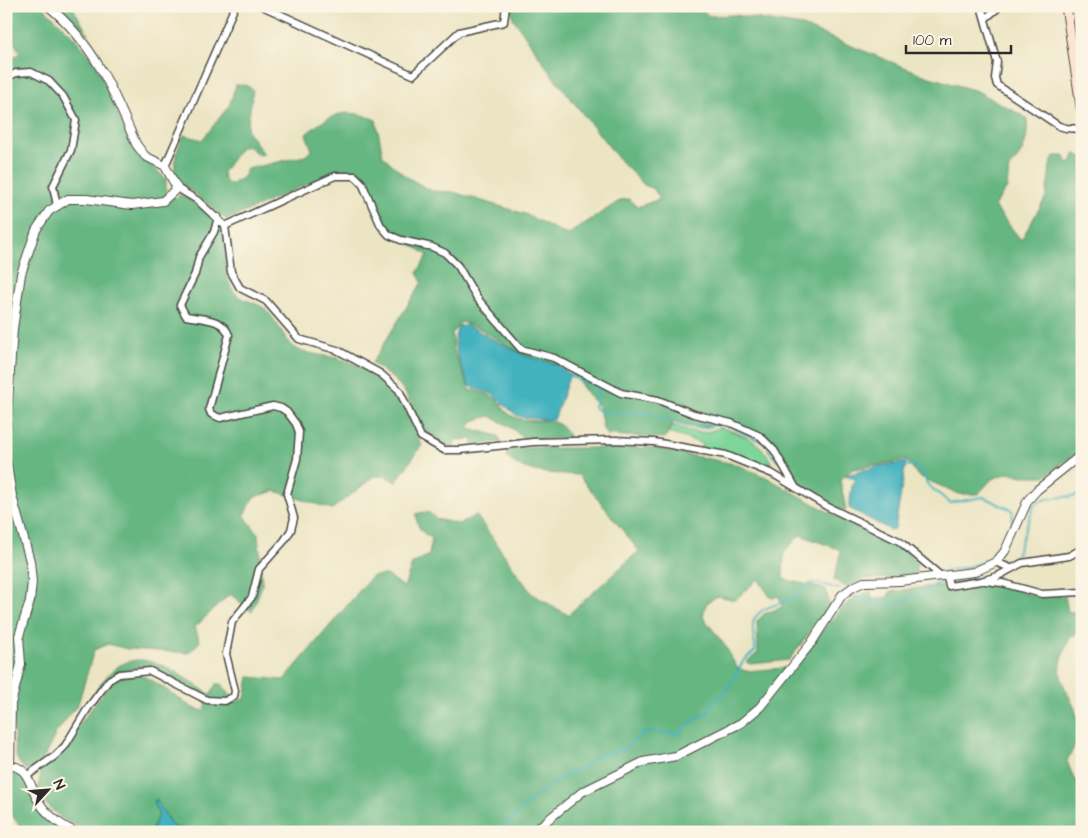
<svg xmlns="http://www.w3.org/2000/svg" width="1088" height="838" font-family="'Architects Daughter',sans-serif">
<rect width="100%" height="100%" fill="#fcf5e5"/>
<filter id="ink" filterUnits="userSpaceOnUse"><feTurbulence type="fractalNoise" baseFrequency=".02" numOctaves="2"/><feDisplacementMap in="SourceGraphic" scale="10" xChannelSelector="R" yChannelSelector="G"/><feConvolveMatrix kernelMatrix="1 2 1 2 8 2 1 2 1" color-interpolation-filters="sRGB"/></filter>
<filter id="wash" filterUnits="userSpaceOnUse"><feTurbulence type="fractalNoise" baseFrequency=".0096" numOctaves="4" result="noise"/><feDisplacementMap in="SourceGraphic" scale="20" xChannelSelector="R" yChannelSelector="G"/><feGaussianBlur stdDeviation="1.12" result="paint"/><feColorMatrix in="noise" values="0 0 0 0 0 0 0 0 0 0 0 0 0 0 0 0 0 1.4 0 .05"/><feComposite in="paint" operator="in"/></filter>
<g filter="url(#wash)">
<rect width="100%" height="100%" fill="#ece5c4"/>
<!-- green -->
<path fill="#7ed59a" stroke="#548062" d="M673 425C690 431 702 437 720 427 740 434 763 441 771 463L770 469 743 458 701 447V443L669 433Z"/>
<!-- forest -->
<path fill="#66b682" stroke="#487056" d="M6 6H42L77 40 95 63 134 150 166 179V193L176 198 180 194C193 203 214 213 221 227 232 248 218 270 235 293 242 301 257 302 265 309 277 320 283 338 295 348 302 353 327 356 336 358 389 371 401 400 422 445L396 482 385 476H375L332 509 275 491 254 497 244 515 258 534 260 552 262 585 252 612 230 594 195 627 200 642 189 653 127 649 108 644 94 650 78 704 56 733 40 765 57 757 95 703 115 679 119 677 139 674 155 682 193 708 204 711 206 705 202 694 146 665 116 673 91 699C128 633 163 664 211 695L216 684H222L235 702 245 699 249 677 284 680 372 576 386 575 404 587 412 564 429 555 432 538C421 533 417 527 416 514 425 511 430 511 436 519L459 524 476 515 532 594 568 615 639 551 579 475C554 473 526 475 506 457L507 450 518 448H653L735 464 766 477 852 525 903 548 917 563 916 575 901 578 864 579 846 587 834 580 841 550 800 535 784 552 783 579 826 589 829 606 789 660 751 664 746 662 758 653 757 621 764 614 782 607 779 596 771 598 758 579 735 600 717 596 706 604 703 617 726 647 737 668 746 671 796 667C813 644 842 596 871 591L872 599 888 597 890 592 999 577C1013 597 1042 596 1065 596L1068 612H1082V633L1071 636C1044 688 1078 688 1079 732 1079 740 1071 752 1067 761L1074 779 1082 785V832H189L172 826 156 799 153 803 159 814 151 832C112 832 80 838 50 808 39 797 36 789 41 774L34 768 28 771C11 760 15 743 14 725L6 723V62L20 53 10 34 6 35Z
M59 6H72L89 36Z
M511 6H699L709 16 734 15 802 26 926 76 977 91 1027 118C1028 139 1025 154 1009 167L1007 188 994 206 1021 240 1046 197 1050 166 1054 156H1065L1068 164 1072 162 1074 153 1082 157V449L1045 476H1023L1008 473 992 479 978 494H959L918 476 906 460 853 469 840 480 846 510H840L801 487 768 437 720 420C706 428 690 429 674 421L665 438 607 435 603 429 599 406C586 397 582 382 570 371 559 363 550 363 538 360 510 352 489 329 461 322L452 333 454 351 470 390C481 392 490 393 499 402 502 405 505 411 509 414 533 430 556 408 570 438L523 440C516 428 502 423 490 416L473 421 469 428 498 436 502 442 473 445V439L455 440 454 447C420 447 418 411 402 388 395 379 382 371 372 363L422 282 417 273 428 255 396 235 383 224 368 190 357 174 341 172 330 174 227 220 179 181C170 166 177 150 184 135L202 140 229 106 236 85C242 83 248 86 253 90L247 130 264 154 259 155 248 146 241 147 223 172 224 179 230 185 243 177 247 169 305 156 312 150 306 134C332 113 345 107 376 120L383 156 405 176 432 191 453 192 525 214 567 235 621 200 629 199 637 207 660 199 654 189 644 185 622 163 552 75 513 18Z
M6 770 26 778C34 799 44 824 68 832H23L9 810Z"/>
<!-- water -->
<path fill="#43b2bf" stroke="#376e75" d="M467 325 525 356 557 365 570 374 554 420 525 418 516 415 492 394 469 386C463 367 448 345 459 326Z
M906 462 895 529 890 530 849 508 852 486 856 479 847 477V475L879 466Z
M156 799 172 826 189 832H151L159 814 153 803Z"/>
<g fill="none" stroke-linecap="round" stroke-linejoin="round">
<!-- stream -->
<path stroke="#43b2bf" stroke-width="2" d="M1072 6 1082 76
M568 375 596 387 598 390 594 407C604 418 621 412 634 412 665 411 688 439 719 423
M728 425 762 442
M768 449 777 461
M905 465 919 467 928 485 950 503 983 497 1012 510C1014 520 1012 526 1007 536 994 565 971 567 943 571
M1005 564 1016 556 1034 505C1047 494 1066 500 1082 494
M853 595C880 609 900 607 926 591 929 590 932 585 935 584 954 575 982 584 1002 568
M493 832 517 815 533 798 563 778 569 772 583 768 593 758 625 748 644 732 678 734 694 720 707 713 715 699 725 693 744 660 755 651C756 641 750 630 754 620 762 604 781 606 794 597 802 591 805 582 817 583 824 584 832 588 840 589"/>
</g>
</g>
<g filter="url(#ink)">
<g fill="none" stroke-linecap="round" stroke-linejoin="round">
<!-- minor casing -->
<g stroke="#484742" stroke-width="9">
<path id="minor" d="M262 6 413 75 459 32 504 22 506 6
M981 6 997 62 995 78 997 85 1059 126 1066 128 1082 129
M986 18 1000 6
M6 78 16 73 31 72 49 81 63 96 76 120 71 150 53 186 57 206
M165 166 235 6
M177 188 197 200 225 226 231 272 240 288 266 301 299 339 337 350 381 374 399 390 421 437 444 450H460L533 442 615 440 654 442 726 455 773 474 826 506 899 541 941 576
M225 226 335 176H355L362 183 381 226 389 235 401 240 432 247 445 253 458 266 477 298 521 349 554 358 621 393 658 400 694 414 731 423 760 436 774 450 796 488
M996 562 1010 568
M947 576 949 586 981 581 998 576 1022 563 1069 556 1082 549
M985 581 1002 583 1042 594 1082 592
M28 775 55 756 65 746 88 708 109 680 119 674 150 671 207 700 225 701 234 696 235 691 226 654 232 622 252 597 259 569 284 541 291 530 294 518 287 494 297 459 299 432 296 424 287 412 281 408 273 406 220 418 211 414 209 409 229 335C223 318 202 319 186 316L180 305 195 274 199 257 214 232 218 217"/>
</g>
<!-- tertiary casing -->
<g stroke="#484742" stroke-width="10">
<path id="tertiary" d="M6 429 13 329 21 274 36 230 49 211 68 199H86L132 205 163 201 177 188 165 166 145 156 136 144C114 92 94 43 48 6
M6 459 12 496 30 561 32 582 30 601 19 636 21 664 11 704 10 765
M6 765C29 765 29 785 38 800 44 812 64 829 77 832
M533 832 582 792 643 762 676 756 741 723 760 707 812 642 842 595 853 587 864 582 900 581 974 572 996 562 1005 551 1028 500 1037 490 1082 454"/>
</g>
<!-- secondary casing -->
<g stroke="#484742" stroke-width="11">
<path id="secondary" d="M1066 6 1082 113"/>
</g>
<!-- minor -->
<use href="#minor" stroke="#fff" stroke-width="6"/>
<!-- tertiary -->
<use href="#tertiary" stroke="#fff" stroke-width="8"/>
<!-- secondary -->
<use href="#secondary" stroke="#fde4d1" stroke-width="9"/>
</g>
</g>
<!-- margin -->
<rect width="1088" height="838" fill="none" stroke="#fcf5e5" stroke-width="25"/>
<!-- north arrow -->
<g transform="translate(48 790) rotate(64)" stroke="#fcf5e5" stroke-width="4" paint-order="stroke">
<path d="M0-4L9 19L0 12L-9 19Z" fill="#2b2b2b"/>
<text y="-8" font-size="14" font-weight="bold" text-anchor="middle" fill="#2b2b2b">N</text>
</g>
<!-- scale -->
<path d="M906 45v8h105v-8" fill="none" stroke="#2b2b2b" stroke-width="2.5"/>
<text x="913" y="45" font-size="15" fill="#2b2b2b" stroke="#fcf5e5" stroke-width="4" paint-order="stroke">100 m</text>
</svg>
